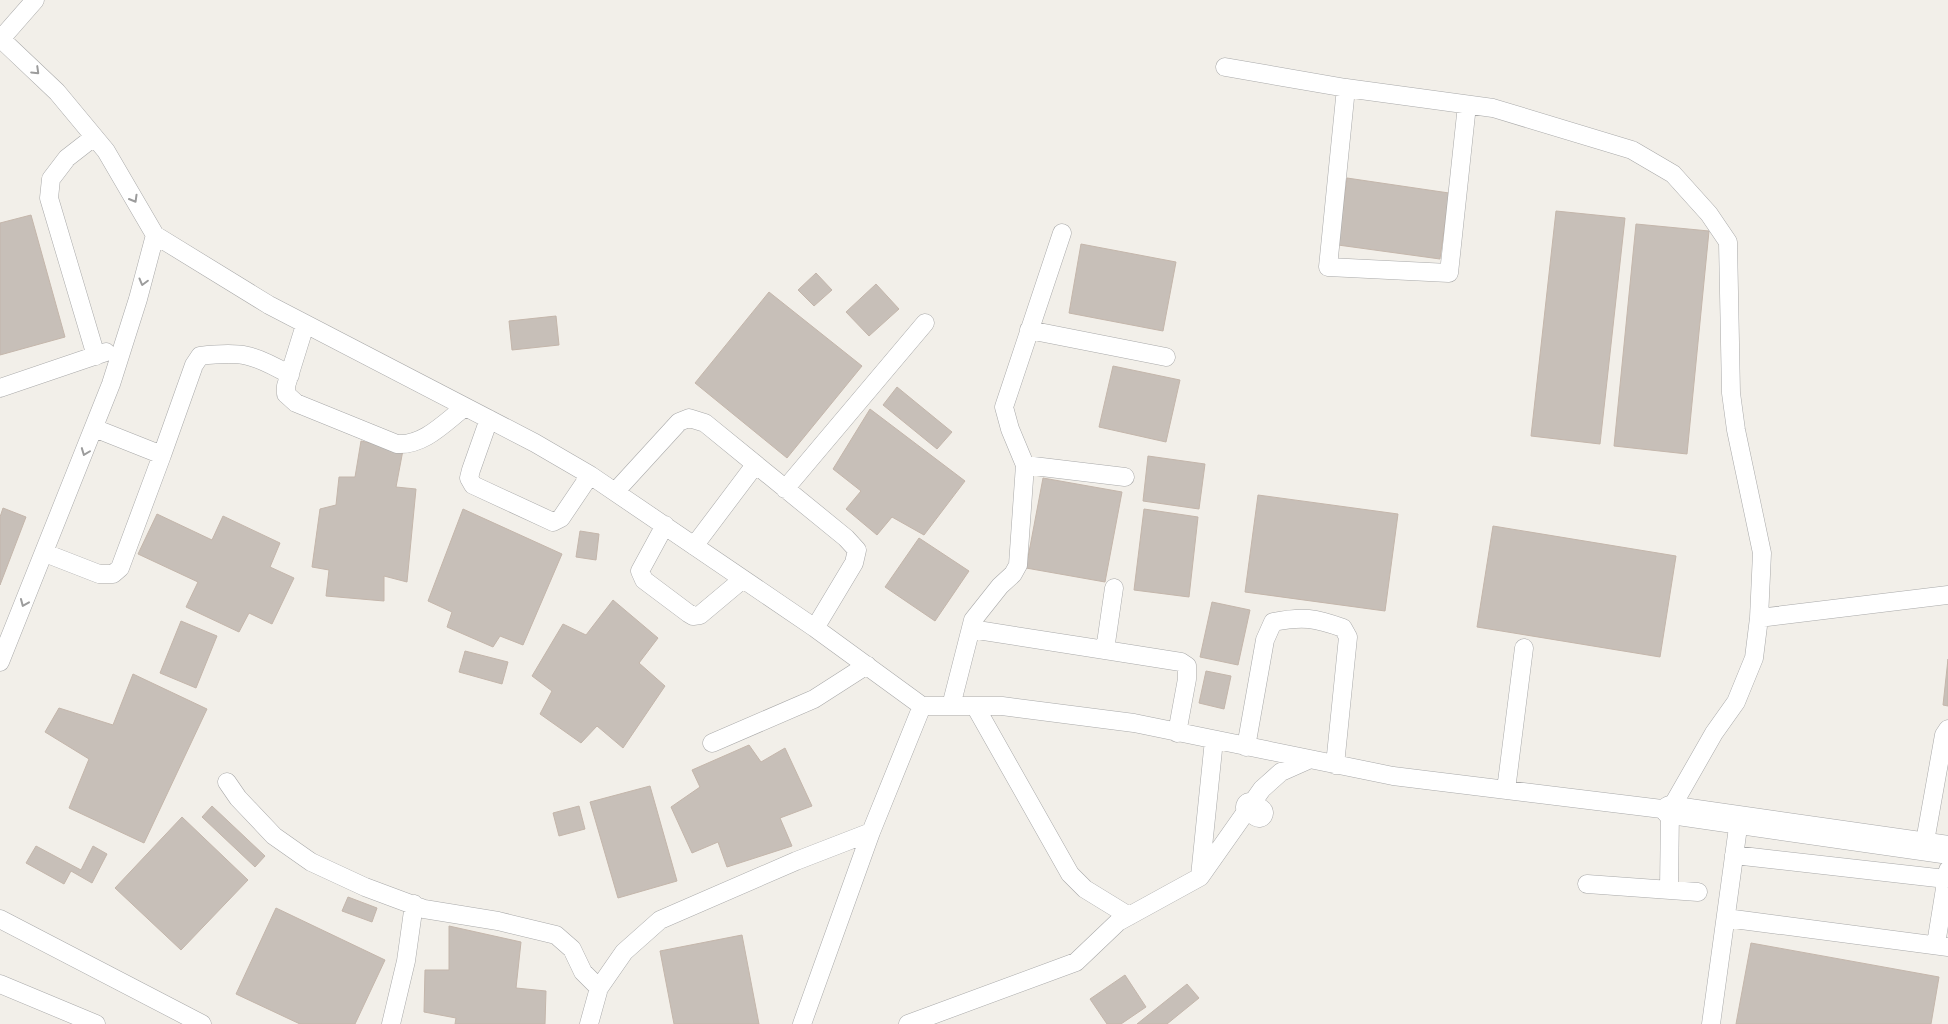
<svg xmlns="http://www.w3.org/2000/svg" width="1948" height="1024" font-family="'PT Sans Narrow',sans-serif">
<rect width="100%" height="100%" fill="#f2efe9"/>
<!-- building -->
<path fill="#c7bfb8" stroke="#c4b6ab" d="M1347 178 1449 193 1440 259 1338 245Z
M1556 211 1625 218 1600 444 1531 436Z
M31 215 65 337 0 355V223Z
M1636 224 1709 231 1687 454 1614 446Z
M1081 244 1176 262 1163 331 1069 313Z
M816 273 832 290 814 306 798 290Z
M876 284 899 309 869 336 846 312Z
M769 292 862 366 787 458 695 383Z
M556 316 559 345 512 350 509 321Z
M1113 366 1180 380 1166 442 1099 427Z
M897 387 952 432 937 449 883 405Z
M870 409 965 481 924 535 892 517 877 535 846 509 861 491 833 469Z
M361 441 403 450 396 487 416 489 407 582 384 576V601L326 596 329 570 312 567 320 509 336 505 339 477H355Z
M1148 456 1205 464 1199 509 1143 501Z
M1043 478 1122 492 1105 582 1026 568Z
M1258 495 1398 514 1385 611 1245 592Z
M3 508 26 517 0 585V517Z
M463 509 562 554 523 645 500 636 493 647 447 627 452 612 428 601Z
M1144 509 1198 517 1189 597 1134 590Z
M157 514 212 540 223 516 280 543 270 567 294 578 272 624 249 613 239 632 186 607 198 582 138 554Z
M1493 526 1676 556 1660 657 1477 627Z
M580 531 599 534 596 560 576 557Z
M919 538 969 571 935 621 885 587Z
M613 600 658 638 639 663 665 686 623 748 597 726 581 743 540 714 552 691 532 676 563 624 586 635Z
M1212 602 1250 610 1238 665 1200 657Z
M181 621 217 636 196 688 160 673Z
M465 651 508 662 502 684 459 672Z
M1948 659V706L1943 705Z
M1206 671 1231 676 1224 709 1199 703Z
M133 674 207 709 144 843 69 808 89 759 45 732 59 708 113 725Z
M749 745 761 762 785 748 812 806 780 818 792 846 727 867 718 842 692 853 671 807 700 787 692 770Z
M650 786 677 881 618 898 590 802Z
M212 806 265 856 255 867 202 817Z
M579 806 585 829 559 836 553 813Z
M182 817 248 880 181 950 115 888Z
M36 846 81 870 93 846 107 854 92 883 71 871 64 884 26 863Z
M348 897 377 908 372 922 342 911Z
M276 908 385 960 355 1024H300L236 994Z
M449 926 521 942 516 988 546 991 545 1024H455L456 1018 424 1012 425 970H449Z
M742 935 759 1024H674L660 951Z
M1751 943 1939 977 1931 1024H1736Z
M1125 975 1146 1007 1121 1024H1107L1090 999Z
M1187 984 1199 998 1167 1024H1137Z"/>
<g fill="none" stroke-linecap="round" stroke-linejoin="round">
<!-- lane casing -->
<g stroke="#a9a9a9" stroke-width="19">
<path id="lane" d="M0 38 57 92 106 151 155 235 269 305 535 443 590 475 815 628 922 706H1002L1134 723 1393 776 1670 810
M0 40 35 0
M1225 67 1346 88 1493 108 1632 150 1673 174 1709 214 1728 242 1731 393 1736 430 1762 553 1759 618 1754 658 1736 702 1714 733 1670 810 1669 889
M1346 88 1328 267 1449 273 1467 105
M94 137 67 158 51 179 49 198 96 356
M305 325 286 386V394L296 403 397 444C424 446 445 422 465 407
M1029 330 1166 357
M0 388 106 352
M489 419 471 470 469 478 473 485 553 522 561 518 590 475
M162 455 194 365 200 356C242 351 253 354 290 375
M1025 465 1125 477
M785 489 925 323
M615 492 679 422 689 418 705 423 846 538 857 550 854 563 815 628
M665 525 640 571 644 580 688 613 693 616 700 615 743 579
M694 546 755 465
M45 553 99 574H113L120 568 162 455 94 428
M1114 588 1105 650 1181 662 1187 666V679L1177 733
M1759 618 1948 595
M971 629 1105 650
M0 662 111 384 138 299 155 235
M951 706 973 620 1000 586 1013 574 1018 565 1025 465 1010 429 1004 407 1062 233
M975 706 1070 874 1085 889 1129 916
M712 743 814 699 867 665
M1246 747 1265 640 1273 622C1303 616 1315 618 1343 628L1348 637 1335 765
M227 782 238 798 274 836 311 862 365 887 424 909 498 921 556 935 572 949 583 972 599 988
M1506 790 1524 648
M1924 847 1944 735 1948 729
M1734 855 1946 879
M1200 876 1214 740
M1587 884 1698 892
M1726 918 1948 947
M0 919 202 1024
M1936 944 1948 870
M0 984 96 1024
M391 1024 406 961 414 904
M589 1024 599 988 624 952 660 920 796 861 871 832
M802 1024 871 832 922 706
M908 1024 1076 962 1118 922 1200 877 1262 789 1281 772 1308 760
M1711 1024 1739 820"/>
</g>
<!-- street casing -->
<g stroke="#a9a9a9" stroke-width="29">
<path id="street" d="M1250 807 1259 813
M1670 810 1948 850"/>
</g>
<!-- lane -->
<use href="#lane" stroke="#fff" stroke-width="18"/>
<!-- street -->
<use href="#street" stroke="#fff" stroke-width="28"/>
</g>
<!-- one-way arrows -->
<defs><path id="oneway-chevron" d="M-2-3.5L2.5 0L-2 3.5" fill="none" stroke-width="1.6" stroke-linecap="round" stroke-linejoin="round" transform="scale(1.25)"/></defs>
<g stroke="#9c9c9c">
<use href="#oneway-chevron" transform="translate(36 71) rotate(44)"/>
<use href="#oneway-chevron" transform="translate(134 199) rotate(60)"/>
<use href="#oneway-chevron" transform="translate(143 282) rotate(105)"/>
<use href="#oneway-chevron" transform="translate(85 452) rotate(111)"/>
<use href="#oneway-chevron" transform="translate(24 603) rotate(113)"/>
</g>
</svg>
